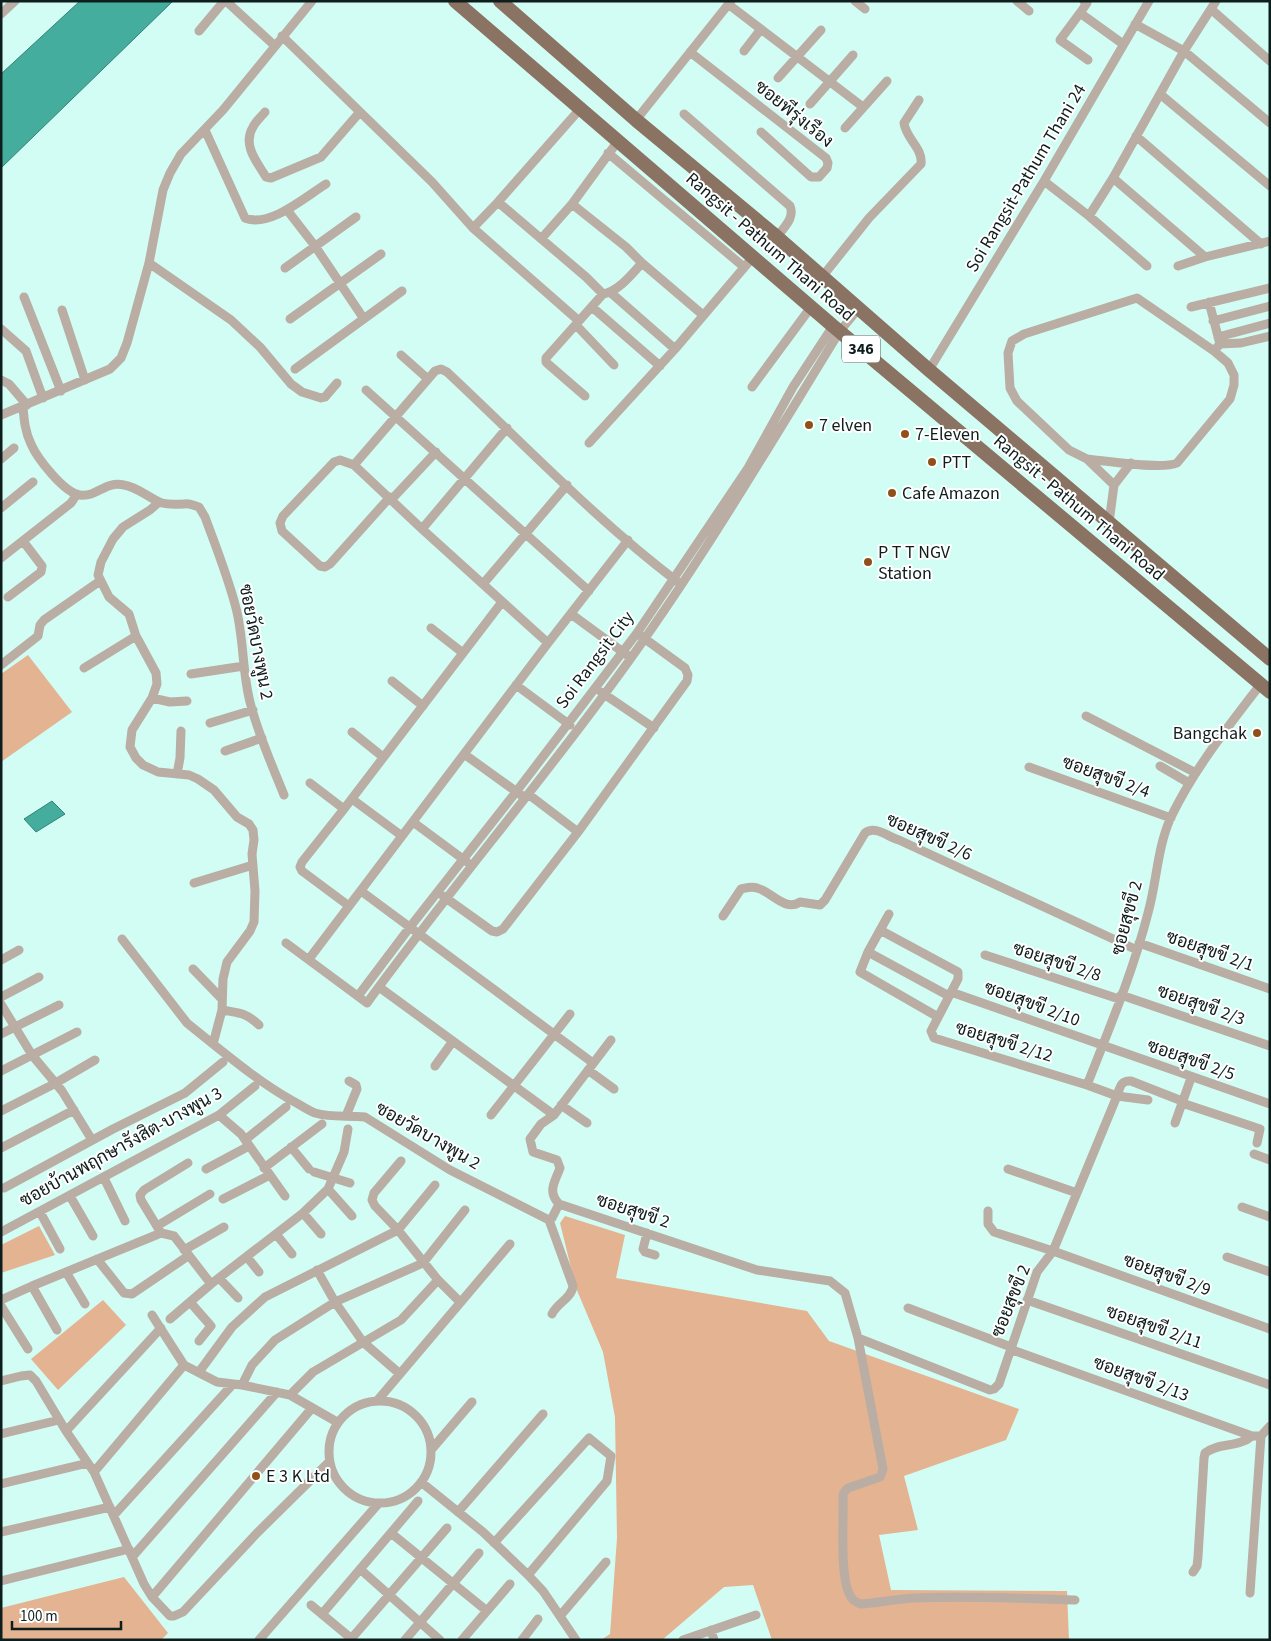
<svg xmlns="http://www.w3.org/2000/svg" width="1271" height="1641" font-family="'Source Sans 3',Sarabun,sans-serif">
<rect width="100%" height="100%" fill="#d2fdf4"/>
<!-- green -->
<path fill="#e3b392" d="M28 655 72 712 1 762V674Z
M565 1216 625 1235 616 1278 807 1311 829 1341 1019 1409 1006 1440 904 1476 918 1530 879 1535 891 1590 1067 1591 1069 1640H772L753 1585 724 1587 662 1640H601L610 1634 617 1538 615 1417 603 1352 576 1288 560 1223Z
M39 1226 55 1255 1 1273V1245Z
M103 1300 126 1325 58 1390 31 1359Z
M124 1577 168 1633 161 1640H1V1608Z"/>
<!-- water -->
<path fill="#44ad9e" stroke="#348277" d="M80 1H173L1 168V74Z
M52 801 65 814 36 832 24 819Z"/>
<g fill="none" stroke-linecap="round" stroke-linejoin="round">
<!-- minor -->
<path stroke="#baada4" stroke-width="9" d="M226 1 275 46
M855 1 865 9
M1017 1 1029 11
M728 4 863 107
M1212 10 1270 61
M1080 13 1087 3 1084 1
M1 14 15 1
M1135 24 1184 51 1270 123
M199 31 224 1
M282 36 432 182 473 228 579 321
M744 51 761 29
M690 52 826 158 828 163 827 168 819 177H811L761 132
M1088 60 1060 40 1080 13 1123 44
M778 78 821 30
M1160 94 1270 186
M810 104 853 55
M265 112C261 117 256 121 253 127 242 145 257 162 266 177L271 178 321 157 359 113
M684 114 790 206C795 218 784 227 777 237
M636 120 731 1
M845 128 887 81
M205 130 245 218C270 228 305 197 326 184
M1136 136 1261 244
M608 153 744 267
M1113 178 1205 257
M1044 181 1089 216 1147 266
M498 202 586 277 603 294C619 291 631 275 642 263L626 247 572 204 618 141
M287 210 315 246 364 319
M1089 216 1113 178 1184 51 1216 1
M473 228 498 202 580 109
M541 239 572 204
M149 263 231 320 260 347 291 384 302 392 321 398 325 397 337 383
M642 263 703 315
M1178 266 1205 257 1270 241
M285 268 356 217
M822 277 869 218 921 164C923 148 906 139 904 123L919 100
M610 292 675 349
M24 297 61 391
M1209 302 1220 344 1214 351
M592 307 660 366
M1191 307 1270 288
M62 310 85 380
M290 319 381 254
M1213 321 1270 306
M576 325 614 365
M1 329 26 351 43 398
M1218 337 1270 323
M1220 344 1241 343 1270 336
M401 355 428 379
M295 369 402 291
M929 370 1044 181 1149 1
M1 380 9 384 27 405
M752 387 811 307
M366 390 589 591
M585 396 548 364 546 362V358L603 294
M23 407C24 419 25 432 31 444 37 458 64 493 80 495 98 497 104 481 124 485 138 487 150 499 162 503 170 505 176 504 185 504 189 503 195 506 199 507L205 517C216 547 228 577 236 608 244 639 242 671 250 702 258 734 272 765 284 795
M1 415 110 369 121 358 127 343 149 263 163 190 170 173 181 154 223 110 312 1
M589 443 675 349 753 257
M1 459 14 448
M1087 459C1107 461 1162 470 1177 463L1230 399 1234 385V375L1228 363 1214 351 1137 298 1024 334 1012 341 1008 353 1010 388 1017 401 1069 450 1087 459 1114 485 1109 523
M354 465 435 371 441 369 447 372C522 442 596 520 678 582
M1114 485 1131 463
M390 497 330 564 325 567 320 566 282 531 280 523 283 516 334 462 340 460 354 465 422 529 548 643
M392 499 436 452
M159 502 150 510 123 527 113 539 101 562 98 575 109 597 129 614 136 636 156 673 157 684 152 698 132 730 130 747 136 758 143 765 158 772 189 775 198 779 214 790 237 817 249 824 253 830 254 840 252 854 255 891 254 922 250 931 227 962 223 979 222 1010 213 1044C238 1064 263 1084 291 1100 299 1104 307 1110 315 1113 332 1118 348 1115 365 1117L450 1170 549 1220 573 1286C572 1298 557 1303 552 1314
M1 508 33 482
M422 529 507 428
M1 558 71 503 77 494
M483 584 567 485
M8 597 41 572 42 566 23 541
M571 614 627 655
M431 628 463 653
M1 665 38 636 40 625 44 620 100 581
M84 668 136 636
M191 674 244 666
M392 681 423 706
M516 685 570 725
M601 692 654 728
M152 698 170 702 187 701
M1086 716 1196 773
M210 723 253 710
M352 732 383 757
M225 751 262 738
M464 754 521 795
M1160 766 1189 783
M1029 767 1171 818
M177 774 180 758 181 731
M310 783 344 809
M528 794 578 832
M352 799 402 836
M413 822 467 862
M194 883 253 865
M361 891 593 1063
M443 896 492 931 497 932 503 929 578 832 687 681 688 675 685 668 641 636
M349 906 302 871 300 867 302 862 344 809 502 602
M889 914 868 952 860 972 938 1017
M723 916 741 889C746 888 752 886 757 888 772 892 785 912 800 902L820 905 825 900 865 833C875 825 888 837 899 840L1137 950
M880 930 958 972V979L931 1031 934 1038 1087 1085
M122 939 187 1023 213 1044
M286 943 367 1003C443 899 527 799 604 695 691 579 764 454 840 331L859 308
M1139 943 1270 989
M868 952 949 996
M985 955 1119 999
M309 959 548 643 628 540
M1 960 19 950
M193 969 222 999
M379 987 554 1115
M951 992 1270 1104
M1121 995 1270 1046
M358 996 410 927 516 792 637 633 748 468 793 387 833 326
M1 997 39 977
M1 1004 32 1055 62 1091 92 1140
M222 1010C239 1013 245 1012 259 1025
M1 1034 59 1005
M611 1040 554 1115 541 1124 530 1139 533 1152 557 1160 560 1168C555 1182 547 1191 559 1204L757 1270 830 1281 845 1293 858 1338 990 1390 994 1389 999 1384 1037 1272 1053 1251 1117 1096 1087 1085C1109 1029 1133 972 1148 913 1157 881 1157 848 1171 817 1194 769 1228 727 1260 685
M435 1066 453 1041
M588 1070 614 1089
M1 1071 77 1032
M1148 1100 1117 1096C1120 1087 1121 1080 1131 1081L1182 1101
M1182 1103 1260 1129 1257 1143
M561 1105 587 1123
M1 1111 54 1084 95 1060
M219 1115 241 1134 285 1196
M491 1115 570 1014
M346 1116 357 1089 356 1085 349 1081
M1175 1123 1191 1078
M245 1140 286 1107
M291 1147 309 1169
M1 1148 74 1110
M1254 1154 1270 1160
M401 1161 374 1193 372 1200 375 1206 398 1230 438 1280 460 1302
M264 1168 322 1124
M206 1169 249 1146
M1008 1169 1077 1193
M314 1172 350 1183
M104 1178 125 1221
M4 1188 113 1129 185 1093 223 1062
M328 1189 352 1216
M70 1196 93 1236
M223 1199 270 1175
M1242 1207 1270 1217
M988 1211V1224L994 1232 1053 1251 1270 1329
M40 1212 60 1249
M303 1213 321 1234
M549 1220 552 1218 559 1204
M157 1226 210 1194
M1 1232 219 1115 255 1086
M161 1233 141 1200 140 1195 144 1190 188 1163
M647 1233 643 1249 645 1252 655 1255
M276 1234 292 1254
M184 1250 224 1227
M247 1257 259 1272
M1227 1257 1270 1272
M97 1259 124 1293 132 1294 188 1256
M317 1270 335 1302 363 1342 400 1374
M66 1272 85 1304
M219 1278 238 1298
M32 1286 57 1330
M1 1300 32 1286 161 1233 174 1236 211 1284 303 1213 328 1189 344 1152 348 1129
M1027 1300 1270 1385
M190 1302 211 1326 199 1341
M1 1306 28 1349
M908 1308 1011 1347
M152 1315 184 1365 217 1382 242 1385 290 1395 337 1422
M170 1319 211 1284
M858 1338 883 1469 880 1477 848 1488 845 1491 843 1495C844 1517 839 1580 851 1597 853 1601 857 1602 860 1604 878 1603 896 1599 914 1598 968 1596 1021 1598 1075 1600
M1010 1349 1252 1436H1261
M199 1372 232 1327 265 1297 398 1230 435 1185
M1 1381 21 1376 30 1375 36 1381 66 1431 94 1472 144 1584 152 1597 170 1616H174L183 1612 257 1533 329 1462
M242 1385 252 1365 275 1340 335 1302 423 1263 465 1210
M290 1395 313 1372 401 1320 438 1280
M329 1452a51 51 0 1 1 102 0a51 51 0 1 1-102 0Z
M377 1401 510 1244
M66 1431 161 1328
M1 1434 59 1420
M431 1450 472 1402
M94 1472 184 1365
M421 1482 483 1532 528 1575 543 1591 576 1640
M1 1484 88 1463
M458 1512 543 1414
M114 1515 233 1384
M1 1532 110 1507
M391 1533 487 1611
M494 1543 589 1438 611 1456 607 1481 528 1575
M133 1556 277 1392
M360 1569 440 1640
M1193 1572 1197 1566 1198 1557 1204 1458 1205 1453C1219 1442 1238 1448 1252 1436
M1 1581 129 1549
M1250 1593 1261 1436 1270 1426
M152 1597 312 1408
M311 1605 353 1640
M322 1614 418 1501
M560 1616 606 1562
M711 1630 714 1640
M351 1639 447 1528
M259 1640 379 1503
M405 1640 479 1553
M462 1640 510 1584
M522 1640 538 1619
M683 1640 756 1615"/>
<!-- primary -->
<path stroke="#8b7363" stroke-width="14" d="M455 1 833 326 1270 692
M500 1 636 120 777 237 929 370 1270 659"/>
</g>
<!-- markers -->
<g fill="#90501a" stroke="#fff" stroke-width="2">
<circle cx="809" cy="425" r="5"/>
<circle cx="905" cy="434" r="5"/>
<circle cx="932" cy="462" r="5"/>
<circle cx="892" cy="493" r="5"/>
<circle cx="868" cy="562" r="5"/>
<circle cx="1257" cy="733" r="5"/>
<circle cx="256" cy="1476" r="5"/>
</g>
<g text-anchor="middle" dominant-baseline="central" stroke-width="4" stroke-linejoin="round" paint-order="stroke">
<!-- shield labels -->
<rect fill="#fff" stroke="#566260" stroke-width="1" x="842" y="335.5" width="38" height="27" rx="4"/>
<g font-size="16" font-weight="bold" fill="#0e1e1c">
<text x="861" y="349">346</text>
</g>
<!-- street labels -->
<g font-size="18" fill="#0e1e1c" stroke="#fff">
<text transform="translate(794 114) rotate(39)">ซอยพีรุ่งเรือง</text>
<text transform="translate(1026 178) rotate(-59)">Soi Rangsit-Pathum Thani 24</text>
<text transform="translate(770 247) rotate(41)">Rangsit - Pathum Thani Road</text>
<text transform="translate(1079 508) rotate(40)">Rangsit - Pathum Thani Road</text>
<text transform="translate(256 642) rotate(79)">ซอยวัดบางพูน 2</text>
<text transform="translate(595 660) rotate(-53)">Soi Rangsit City</text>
<text transform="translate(1106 777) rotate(20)">ซอยสุขขี 2/4</text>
<text transform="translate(929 837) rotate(24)">ซอยสุขขี 2/6</text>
<text transform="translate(1127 918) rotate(-75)">ซอยสุขขี 2</text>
<text transform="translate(1210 951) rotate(19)">ซอยสุขขี 2/1</text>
<text transform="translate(1057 962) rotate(18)">ซอยสุขขี 2/8</text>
<text transform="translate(1032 1004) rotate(20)">ซอยสุขขี 2/10</text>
<text transform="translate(1201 1005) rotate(19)">ซอยสุขขี 2/3</text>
<text transform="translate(1004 1042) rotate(17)">ซอยสุขขี 2/12</text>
<text transform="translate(1191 1060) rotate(19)">ซอยสุขขี 2/5</text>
<text transform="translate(428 1136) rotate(30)">ซอยวัดบางพูน 2</text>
<text transform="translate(121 1147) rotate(-29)">ซอยบ้านพฤกษารังสิต-บางพูน 3</text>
<text transform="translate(633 1211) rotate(18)">ซอยสุขขี 2</text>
<text transform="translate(1167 1275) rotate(20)">ซอยสุขขี 2/9</text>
<text transform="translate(1011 1301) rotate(-68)">ซอยสุขขี 2</text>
<text transform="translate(1154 1327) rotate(19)">ซอยสุขขี 2/11</text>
<text transform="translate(1141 1379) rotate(20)">ซอยสุขขี 2/13</text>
</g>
<!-- poi labels -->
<g font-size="18" fill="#0e1e1c" stroke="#fff" text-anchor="start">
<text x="819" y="425">7 elven</text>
<text x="915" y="434">7-Eleven</text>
<text x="942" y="462">PTT</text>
<text x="902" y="493">Cafe Amazon</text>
<text x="878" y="552">P T T NGV<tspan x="878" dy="21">Station</tspan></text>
<text x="1247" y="733" text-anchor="end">Bangchak</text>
<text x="266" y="1476">E 3 K Ltd</text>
</g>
</g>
<!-- border -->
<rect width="1271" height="1641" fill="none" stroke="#0e1e1c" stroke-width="5"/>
<!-- scale -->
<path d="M12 1621v8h109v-8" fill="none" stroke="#0e1e1c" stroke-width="2.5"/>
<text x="20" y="1621" font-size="15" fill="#0e1e1c" stroke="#ffffff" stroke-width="4" paint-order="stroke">100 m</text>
</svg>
